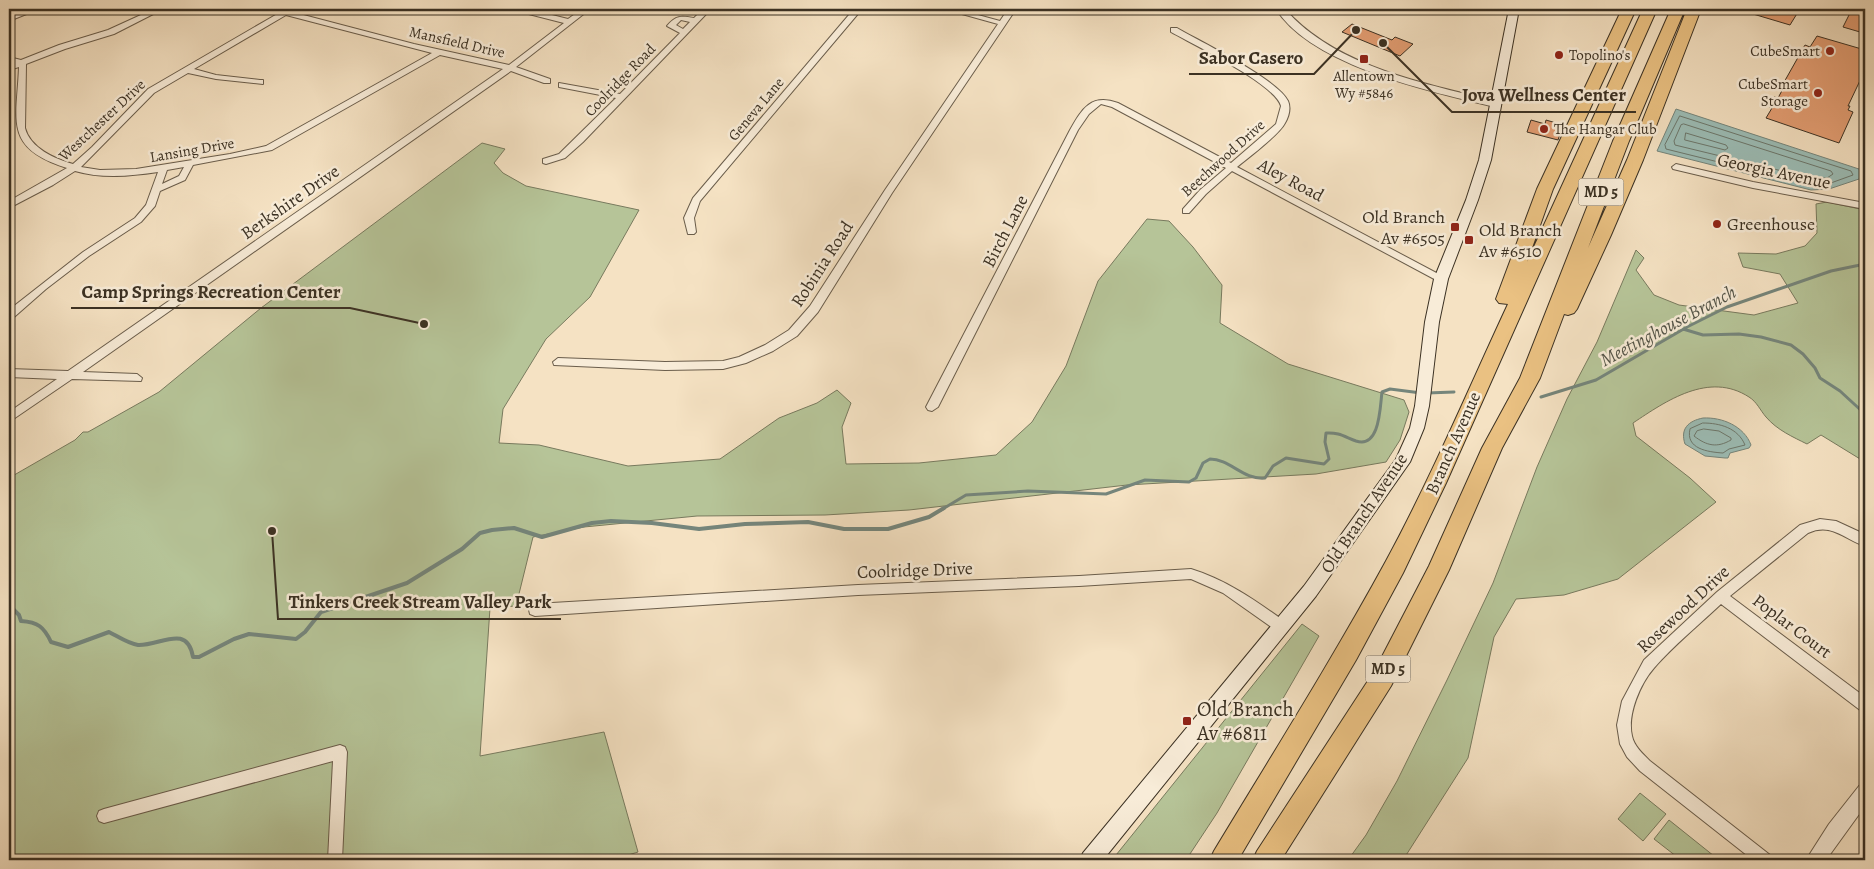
<svg xmlns="http://www.w3.org/2000/svg" width="1874" height="869" font-family="Alegreya,serif">
<rect width="100%" height="100%" fill="#f5e2c3"/>
<filter id="stains"><feTurbulence type="fractalNoise" baseFrequency=".004" numOctaves="4"/><feColorMatrix values="0 0 0 0 .2 0 0 0 0 .09 0 0 0 0 .02 0 0 0 .5 -.17"/></filter>
<radialGradient id="worn" r=".72"><stop offset=".6" stop-color="#630" stop-opacity="0"/><stop offset="1" stop-color="#630" stop-opacity=".3"/></radialGradient>
<!-- green -->
<path fill="#b6c498" stroke="#787a5e" d="M482 143 505 149 494 163 503 173 526 186 639 210 590 297 546 339 503 409 499 443 539 445 628 466 720 459 779 418 817 403 837 390 851 403 842 427 846 464 919 463 996 455 1032 422 1066 366 1098 281 1147 219 1169 221 1193 247 1222 285 1220 323 1288 364 1404 400 1409 412 1400 440 1386 462 1316 474 1127 485 909 510 825 515 697 516 584 527 533 537 516 606 490 608 480 756 604 732 638 852 612 860H9V478L75 440 83 432H88L159 392 261 308Z
M1827 202 1865 210V462L1821 435 1807 444C1793 437 1777 430 1766 417 1760 410 1757 402 1749 397 1709 371 1666 401 1633 423L1636 436 1690 478 1716 502 1618 579 1564 595 1516 599 1494 637 1468 758 1403 860H1348L1366 835 1397 781 1447 680 1493 583 1537 467 1567 399 1597 342 1636 250 1644 258 1636 270 1654 295 1679 305 1754 315 1798 303 1780 274 1743 267 1738 253 1776 254 1805 246 1817 233 1816 204Z
M1302 624 1319 636 1217 813 1186 860H1112Z
M1640 793 1666 814 1643 841 1618 819Z
M1669 820 1719 860H1681L1654 839Z"/>
<!-- water -->
<path fill="#9cbdb6" stroke="#75857b" d="M1676 109 1865 171V177L1829 189 1811 190 1657 151Z
M1703 418C1722 417 1744 426 1751 445L1749 448 1730 453 1728 458H1725L1705 456 1685 444C1680 429 1688 421 1703 418Z"/>
<g fill="none" stroke-linecap="round" stroke-linejoin="round">
<!-- shore -->
<path stroke="#6c776c" stroke-width="1" d="M1680 116 1851 171 1853 175 1828 184 1811 185 1666 149 1665 145Z
M1684 124 1831 171 1833 174 1827 178H1811L1675 145 1674 141 1681 125Z
M1686 133 1726 145 1728 148 1725 150 1685 140Z
M1703 423C1720 423 1738 428 1745 445L1729 449 1723 453C1708 452 1685 449 1690 429Z
M1704 429 1719 431 1731 438V440C1717 448 1707 446 1694 436L1697 431Z"/>
<!-- stream-far1 -->
<path stroke="#75857b" stroke-width="3" d="M1683 329 1703 335 1739 334 1761 337 1791 345 1803 354 1815 368 1820 378 1840 391 1865 414
M1427 393 1454 392
M1541 397 1596 380 1687 327 1727 307 1831 271 1865 264
M941 510 966 495 1028 491 1106 494 1145 480 1189 482 1196 478 1203 463 1210 459C1230 459 1243 480 1265 478L1273 466 1286 458 1324 464 1329 459 1325 442 1326 433C1339 432 1345 437 1356 441 1380 449 1380 407 1382 392L1390 389 1421 393"/>
<!-- stream -->
<path stroke="#75857b" stroke-width="4" d="M9 605 19 615 21 621C38 622 44 627 51 642L68 647 109 632C117 636 129 644 138 645 160 646 187 623 193 657H199L234 639 249 634 296 639 305 632 321 612 407 583 462 549 480 533 492 530 514 528 542 537 592 523 611 521 652 523 699 529 745 524 808 522 844 529H888L929 517 944 508"/>
</g>
<!-- building -->
<path fill="#e49e73" stroke="#3b3123" d="M1743 9H1787L1798 12 1790 25 1743 11Z
M1852 9H1865V26L1863 25 1860 32 1843 27Z
M1352 24 1392 40 1395 37 1413 44 1400 56 1342 32Z
M1817 36 1865 50V70L1848 106H1850L1848 110 1853 112 1839 143 1766 118 1772 108 1769 107 1774 97 1778 98 1785 85 1783 84 1805 45 1810 47Z
M1531 120 1545 124 1546 120 1563 125 1558 140 1527 132Z"/>
<g fill="none" stroke-linecap="round" stroke-linejoin="round">
<!-- minor casing -->
<g stroke="#6a5d4b" stroke-width="2">
<path id="minor" d="M29 9H39L9 21V16Z
M154 9H163L114 34 65 49 26 64 25 128C30 148 55 159 73 164L92 147 148 89 279 13 268 9H295L292 12 414 44 509 65 564 23 517 11 516 9H528L568 19 582 9H590L516 67 550 79V83H544L511 71 83 372 137 374 142 378 141 381 72 379 9 422V412L57 379 9 377V369L68 371 503 69 440 55 272 150 193 165 185 180 160 191 155 206 141 222 89 256 46 289 13 318 9 319V310L83 252 135 218 146 205 158 172C131 176 102 179 75 171L53 185 9 208V201L67 168C3 148 17 121 19 67L9 70V65L14 63 9 62V57L21 60 59 45 108 30ZM286 15 432 53 266 146 230 154 136 169 100 170 81 167 154 93 188 73 216 79 263 84V80H260L216 75 194 69ZM184 167 179 176 162 184 167 170Z
M703 9H711L583 142 565 158 546 164 543 163V159L559 154 616 98 559 87V83L620 94 680 33 667 26C676 15 681 16 694 18ZM681 20 690 22 683 29 676 25Z
M854 9H862L700 201 694 218 696 232 694 234H688L684 218 693 198Z
M944 9H956L1000 21 1008 9H1016L892 193 818 312 797 336 773 351 746 363 723 369 665 370 554 365 553 362 558 358 665 362 723 361 739 357 765 345 789 330 810 306 885 190 998 24Z
M1171 28H1177C1201 42 1277 79 1288 101 1291 108 1289 116 1285 123 1279 135 1249 157 1237 167L1444 277 1446 279 1444 281H1438L1232 171 1206 194 1189 213H1183V209L1200 190 1226 168 1112 107 1101 104 1089 114 1078 130 938 407 932 411 928 410 926 407 1070 130C1082 109 1091 93 1118 103L1231 163 1276 124 1281 106C1275 84 1194 45 1171 32Z
M1676 164 1753 182 1865 203V209L1753 188 1673 169 1672 167Z
M1820 519 1836 521 1862 533 1865 535V546C1845 540 1832 522 1808 533L1730 596 1865 697V711L1860 710 1721 604C1700 624 1673 646 1654 668 1640 684 1627 715 1632 736 1634 746 1643 754 1650 761L1770 855 1772 860H1753L1640 771 1627 757 1620 744 1617 725 1622 701 1644 660 1717 592 1800 525Z
M1191 569C1227 580 1256 601 1287 623L1288 627 1287 631 1282 633 1277 631 1223 593 1191 579 1079 586 858 595 535 616 530 614 529 610 530 606 535 604 858 585 1079 576Z
M340 745 345 747 347 752 342 860H328L333 761 104 823 99 821 97 816 99 811 104 809Z"/>
</g>
<!-- tertiary casing -->
<g stroke="#6a5d4b" stroke-width="2">
<path id="tertiary" d="M1276 9H1285C1335 67 1427 84 1499 102L1500 104 1495 107C1432 92 1312 66 1276 9Z
M1865 783V806L1826 860H1806L1829 824 1859 786Z"/>
</g>
<!-- secondary casing -->
<g stroke="#3b3123" stroke-width="2">
<path id="secondary" d="M1509 9H1519L1491 160 1478 200 1448 279 1439 322 1429 406 1424 428 1410 462 1316 596 1103 860H1080L1083 853 1304 586 1396 459 1410 428 1415 406 1425 322 1434 279 1466 200 1479 160Z"/>
</g>
<!-- motorway casing -->
<g stroke="#3b3123" stroke-width="2">
<path id="motorway" d="M1622 9H1636L1553 189 1527 262 1643 9H1657L1446 483 1403 573 1356 660 1238 860H1210L1214 851C1272 755 1332 660 1386 561 1431 478 1468 390 1508 304L1499 303 1496 299 1537 189Z
M1671 9H1685L1629 141 1588 248 1627 160 1687 9H1701L1643 160 1611 235 1577 309 1574 313 1568 315 1564 314 1540 378 1502 448 1449 570 1391 686 1281 860H1253L1257 851 1375 670 1429 566 1482 448 1520 378 1613 141Z"/>
</g>
<!-- minor -->
<use href="#minor" fill="#f8ecd8" fill-rule="evenodd"/>
<!-- tertiary -->
<use href="#tertiary" fill="#f8ecd8" fill-rule="evenodd"/>
<!-- secondary -->
<use href="#secondary" fill="#f8ecd8" fill-rule="evenodd"/>
<!-- motorway -->
<use href="#motorway" fill="#eac182" fill-rule="evenodd"/>
</g>
<!-- markers -->
<g fill="#8f2418" stroke="#f8ecd8" stroke-width="2">
<circle cx="1830" cy="51" r="5"/>
<circle cx="1559" cy="55" r="5"/>
<rect x="1359" y="54" width="10" height="10" rx="2.5"/>
<circle cx="1818" cy="93" r="5"/>
<circle cx="1544" cy="129" r="5"/>
<circle cx="1717" cy="224" r="5"/>
<rect x="1450" y="222" width="10" height="10" rx="2.5"/>
<rect x="1464" y="235" width="10" height="10" rx="2.5"/>
<rect x="1182" y="716" width="10" height="10" rx="2.5"/>
</g>
<g text-anchor="middle" dominant-baseline="central" stroke-width="5" stroke-linejoin="round" paint-order="stroke">
<!-- far-street labels -->
<g font-size="15" fill="#3b3123" stroke="#f8ecd8">
<text transform="translate(457 42) rotate(13)">Mansfield Drive</text>
<text transform="translate(620 80) rotate(-46)">Coolridge Road</text>
<text transform="translate(756 109) rotate(-50)">Geneva Lane</text>
<text transform="translate(102 120) rotate(-43)">Westchester Drive</text>
<text transform="translate(192 150) rotate(-10)">Lansing Drive</text>
<text transform="translate(1223 158) rotate(-42)">Beechwood Drive</text>
</g>
<!-- far-poi labels -->
<g font-size="15" fill="#3b3123" stroke="#f8ecd8" text-anchor="end">
<text x="1820" y="51">CubeSmart</text>
<text x="1569" y="55" text-anchor="start">Topolino's</text>
<text x="1364" y="76" text-anchor="middle">Allentown<tspan x="1364" dy="17">Wy #5846</tspan></text>
<text x="1808" y="84">CubeSmart<tspan x="1808" dy="17">Storage</tspan></text>
<text x="1554" y="129" text-anchor="start">The Hangar Club</text>
</g>
<!-- shield labels -->
<g fill="#f8ecd8" stroke="#746959" stroke-width="1">
<rect x="1578.5" y="178.5" width="45" height="27" rx="4"/>
<rect x="1365.5" y="655.5" width="45" height="27" rx="4"/>
</g>
<g font-size="16" font-weight="bold" fill="#3b3123">
<text x="1601" y="192">MD 5</text>
<text x="1388" y="669">MD 5</text>
</g>
<!-- street labels -->
<g font-size="18" fill="#3b3123" stroke="#f8ecd8">
<text transform="translate(1774 171) rotate(12)">Georgia Avenue</text>
<text transform="translate(1291 180) rotate(28)">Aley Road</text>
<text transform="translate(290 202) rotate(-35)">Berkshire Drive</text>
<text transform="translate(1005 231) rotate(-63)">Birch Lane</text>
<text transform="translate(822 264) rotate(-57)">Robinia Road</text>
<text transform="translate(1453 443) rotate(-66)">Branch Avenue</text>
<text transform="translate(1364 513) rotate(-56)">Old Branch Avenue</text>
<text transform="translate(915 570) rotate(-2)">Coolridge Drive</text>
<text transform="translate(1683 609) rotate(-43)">Rosewood Drive</text>
<text transform="translate(1792 626) rotate(37)">Poplar Court</text>
</g>
<!-- poi labels -->
<g font-size="18" fill="#3b3123" stroke="#f8ecd8" text-anchor="start">
<text x="1445" y="217" text-anchor="end">Old Branch<tspan x="1445" dy="21">Av #6505</tspan></text>
<text x="1727" y="224">Greenhouse</text>
<text x="1479" y="230">Old Branch<tspan x="1479" dy="21">Av #6510</tspan></text>
</g>
<!-- water labels -->
<g font-size="19" font-style="italic" fill="#535448" stroke="#f8ecd8">
<text transform="translate(1668 326) rotate(-28)">Meetinghouse Branch</text>
</g>
<!-- near-poi labels -->
<g font-size="21" fill="#3b3123" stroke="#f8ecd8" text-anchor="start">
<text x="1197" y="709">Old Branch<tspan x="1197" dy="24">Av #6811</tspan></text>
</g>
</g>
<!-- callouts -->
<path fill="none" stroke="#3b3123" stroke-width="2" d="M1356 30L1314 74H1189M1383 43L1452 112H1636M424 324L350 308H71M272 531L278 619H561"/>
<g fill="#3b3123" stroke="#f8ecd8" stroke-width="2">
<circle cx="1356" cy="30" r="5"/>
<circle cx="1383" cy="43" r="5"/>
<circle cx="424" cy="324" r="5"/>
<circle cx="272" cy="531" r="5"/>
</g>
<g font-size="19" text-anchor="middle" font-weight="bold" fill="#3b3123" stroke="#f8ecd8" stroke-width="5" stroke-linejoin="round" paint-order="stroke">
<text x="1251" y="64">Sabor Casero</text>
<text x="1544" y="101">Jova Wellness Center</text>
<text x="211" y="298">Camp Springs Recreation Center</text>
<text x="420" y="608">Tinkers Creek Stream Valley Park</text>
</g>
<!-- margin -->
<rect width="1874" height="869" fill="none" stroke="#f5e2c3" stroke-width="30"/>
<rect x="10" y="10" width="1854" height="849" fill="none" stroke="#3b3123" stroke-width="2.5"/>
<rect x="15" y="15" width="1844" height="839" fill="none" stroke="#3b3123"/>
<rect width="100%" height="100%" filter="url(#stains)"/>
<rect width="100%" height="100%" fill="url(#worn)"/>
</svg>
